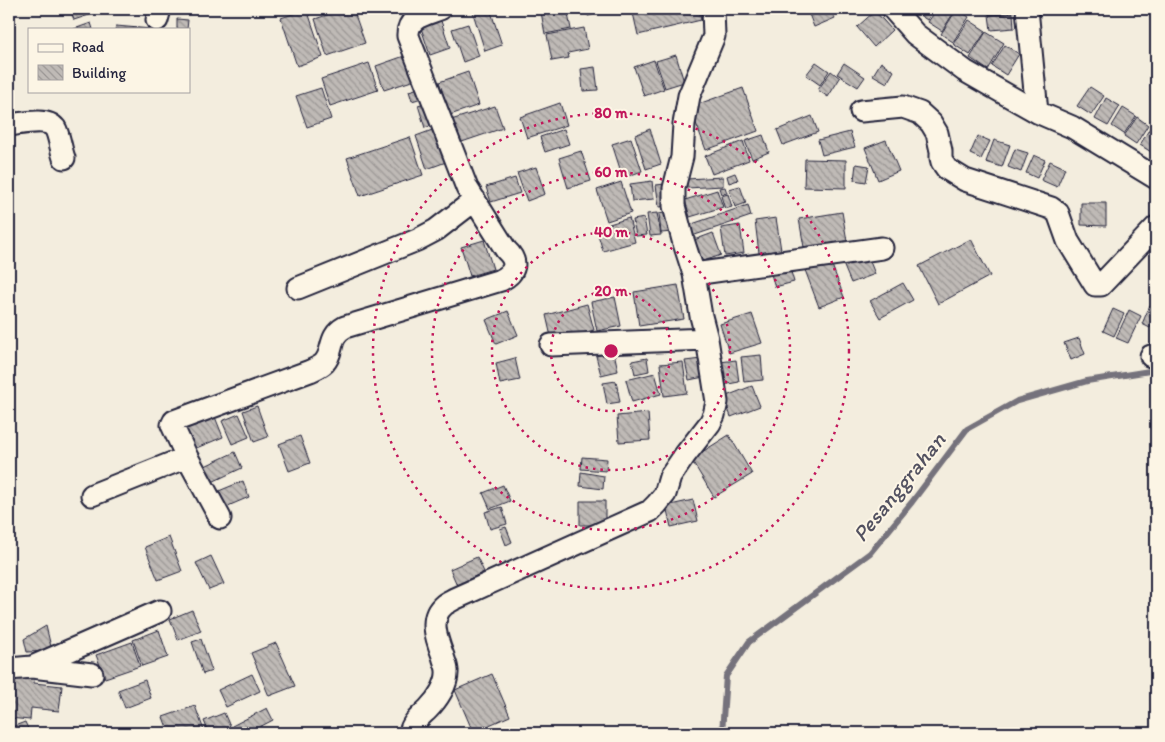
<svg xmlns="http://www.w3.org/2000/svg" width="1165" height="742" font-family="Itim,sans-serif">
<defs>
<pattern id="building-back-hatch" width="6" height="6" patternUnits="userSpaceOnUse" patternTransform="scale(1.25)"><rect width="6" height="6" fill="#bfbab6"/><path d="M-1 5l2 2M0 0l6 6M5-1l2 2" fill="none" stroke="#9b9795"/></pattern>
</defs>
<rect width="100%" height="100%" fill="#f3edde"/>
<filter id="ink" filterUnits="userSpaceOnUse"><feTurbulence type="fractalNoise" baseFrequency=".02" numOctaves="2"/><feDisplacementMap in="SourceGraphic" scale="10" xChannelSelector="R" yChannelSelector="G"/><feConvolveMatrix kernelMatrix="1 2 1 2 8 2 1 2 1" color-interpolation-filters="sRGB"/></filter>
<g filter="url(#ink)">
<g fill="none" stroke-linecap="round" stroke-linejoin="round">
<!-- stream -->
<path stroke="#75727b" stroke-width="6" d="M722 733 726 676 749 642 870 553 912 502 967 429 1017 401 1087 381 1156 370"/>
</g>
<!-- building -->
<path fill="url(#building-back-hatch)" stroke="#22223b" d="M70 9H90L92 14 74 20Z
M307 9 323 57 297 66 281 18Z
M345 9H353L365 43 327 56 315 19Z
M392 9H411L394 14Z
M476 9H490L502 45 485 51 472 10Z
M558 9H567L571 29 545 34 541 12Z
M586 9H609L610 10 588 16Z
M652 9H699L701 20 638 35 633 13Z
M802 9H831L835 18 814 27 807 9 803 11Z
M832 9H846L834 13Z
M922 9H935L927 20 918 14Z
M937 9H956L942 31 928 22Z
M957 9 969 17 953 42 941 34Z
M989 9H1012L1013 13 989 15Z
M875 11 892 30 874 47 857 27Z
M1013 13 1014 28 991 30 989 15Z
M439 15 450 48 430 55 419 22Z
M177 19 188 20 187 29H177Z
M969 20 986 31 970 55 953 44Z
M91 23 93 29H74Z
M468 24 479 56 463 62 452 29Z
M116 26 151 29H115Z
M584 28 588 49 568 53 569 58 552 61 547 35Z
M986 32 1004 43 988 70 970 58Z
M1005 45 1019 54 1006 75 992 66Z
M410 54 418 79 384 90 376 66Z
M676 55 684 82 665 88 656 61Z
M654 60 664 89 644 96 634 67Z
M816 62 829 71 820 85 806 75Z
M881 62 894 71 887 83 873 75Z
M369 63 378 90 330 106 321 79Z
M844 63 865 77 858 87 837 74Z
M595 67 598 90 583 91 581 69Z
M831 71 840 78 828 97 818 90Z
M468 72 479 105 450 115 439 82Z
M422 87 425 97 412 101 409 91Z
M1090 87 1104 96 1091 115 1077 106Z
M321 88 331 119 307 127 296 96Z
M743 88 758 131 706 150 690 107Z
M1106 98 1120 106 1108 126 1095 119Z
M428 102 435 124 425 128 418 105Z
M560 103 567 125 527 138 520 117Z
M495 106 503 128 456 144 448 121Z
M1123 108 1136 116 1124 134 1112 126Z
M812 116 818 132 783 145 777 130Z
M1137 117 1148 125 1136 144 1124 136Z
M1154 121 1156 123V155L1140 145Z
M435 129 446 162 427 169 416 136Z
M564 129 569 144 545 152 540 137Z
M650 129 661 164 646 169 635 135Z
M850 132 855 147 822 155 818 140Z
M763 135 769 152 752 159 745 141Z
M978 136 990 141 981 159 970 154Z
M410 137 423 175 360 196 347 158Z
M631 138 642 171 623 178 612 144Z
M886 140 899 171 878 180 865 148Z
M994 140 1010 145 1002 167 986 162Z
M743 141 749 160 712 174 705 156Z
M1015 149 1028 153 1021 172 1008 167Z
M581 151 591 181 568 188 559 158Z
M1034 155 1045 160 1037 178 1026 173Z
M805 159 846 160V188L804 187Z
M1050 161 1065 168 1057 187 1041 180Z
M856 164 869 166 866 182 854 180Z
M536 167 545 194 527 201 517 173Z
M735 173 738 180 729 183 727 176Z
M723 177V186L687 188 686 179Z
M515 178 520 193 491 202 486 187Z
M652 181 654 199 632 201 630 184Z
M621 182 631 213 607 221 597 190Z
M665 184 667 206 659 207 656 185Z
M740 186 746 203 735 207 729 189Z
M725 187 727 193 721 194 719 188Z
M717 190 723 207 690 217 685 200Z
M728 194 732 207 725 209 721 196Z
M1081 203H1106V226L1081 225Z
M748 205 751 216 692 236 689 225Z
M669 212 672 232 661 233 659 214Z
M842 212 847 241 804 247 799 219Z
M657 213 661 235 650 236 647 214Z
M629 218 635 242 603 251 596 228Z
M644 218 647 235 636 236 633 220Z
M776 218 781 250 759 253 755 221Z
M740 225 744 253 725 256 721 228Z
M713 233 721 255 701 262 694 240Z
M971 239 990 276 938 304 919 266Z
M484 240 493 269 470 276 461 247Z
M867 254 875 274 851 283 843 264Z
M830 260 844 297 819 307 805 270Z
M789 265 794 282 775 287 770 271Z
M903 283 913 300 880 318 870 301Z
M678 285 684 319 639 326 634 292Z
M615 297 621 326 597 331 591 302Z
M587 304 594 330 552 341 546 315Z
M1150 305 1156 308V314L1150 328 1142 324Z
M1113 309 1124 314 1114 336 1103 331Z
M1129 310 1141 316 1128 343 1116 338Z
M508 311 518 335 496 344 486 320Z
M752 314 762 343 729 353 720 324Z
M1079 338 1085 354 1071 360 1064 343Z
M614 352 618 371 601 375 596 356Z
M761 355 763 380 744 382 741 357Z
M515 358 520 380 500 384 496 363Z
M647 358 649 371 635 374 632 361Z
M701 359 704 377 689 380 685 361Z
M736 360 739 382 723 385 720 362Z
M683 362 687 393 664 396 660 364Z
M655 373 661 394 632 402 626 380Z
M616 381 620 402 607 404 603 383Z
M752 386 760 406 731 417 724 397Z
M257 406 268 437 254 442 243 411Z
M213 412 223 437 194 449 183 425Z
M648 413 650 440 619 442 617 416Z
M239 414 249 437 232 444 222 421Z
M729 435 752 474 714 497 691 459Z
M300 436 310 463 289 471 279 444Z
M235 452 242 468 212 482 205 466Z
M582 457 607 459 606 471 581 469Z
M581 472 604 476 603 489 580 486Z
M243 481 249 497 221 509 214 493Z
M503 485 510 501 490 509 483 493Z
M693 500 698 521 671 527 666 506Z
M580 501H605V525H580Z
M502 507 507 524 490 529 485 512Z
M506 527 512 542 506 545 500 529Z
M169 537 182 571 158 580 145 547Z
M211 556 224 584 209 590 196 563Z
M477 557 484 572 457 585 450 569Z
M192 610 201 631 178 640 170 619Z
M46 626 52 651 27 652 24 639Z
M159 630 168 657 142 666 133 640Z
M201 639 212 671 203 674 192 642Z
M132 642 140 666 105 678 96 655Z
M276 643 295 686 269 696 251 653Z
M9 673 35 676 34 683 62 686 59 711 31 708 30 720 9 718Z
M252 674 260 691 226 707 218 690Z
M492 674 510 716 473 732 455 690Z
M145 680 151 698 125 708 118 690Z
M195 706 205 733H169L163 717Z
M267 708 273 720 248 733H235L232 726Z
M224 713 232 731 227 733H209L204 721Z
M25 722 30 733H9V728Z"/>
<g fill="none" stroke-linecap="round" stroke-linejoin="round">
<!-- street casing -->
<g stroke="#22223b" stroke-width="25">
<path id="street" d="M893 9 915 34 965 71 1037 112 1072 127 1156 178
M1027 9 1037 112
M157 20 160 9
M861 111 903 107 920 113 931 123 937 133 941 151V158L942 162 947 169 965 180 1051 208 1058 213 1068 241 1095 285H1101L1156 227
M9 125C20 124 47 117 55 128 59 134 61 150 64 158
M694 274 882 248
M298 288 417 240 436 230 475 200
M551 345 707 339
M1151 356 1156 355
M92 495 187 457
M220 518 187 457 172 425 174 421 310 371C314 369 320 367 324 363 335 351 327 337 345 327L501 280C515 273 519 262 506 250L467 188 408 36C407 17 425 15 440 9
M32 667 160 611
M9 669 32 667 92 674
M410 733C412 722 421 716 428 709 437 700 448 684 447 671 447 666 444 661 443 656 437 640 428 618 444 605 446 603 451 601 454 599L650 511 657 504 665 494 670 477 685 455 710 423 714 415 717 402 707 339 701 316 694 274 683 240 674 206V188L682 157 684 124 689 96 714 36 713 9"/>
</g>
<!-- street -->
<use href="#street" stroke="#fcf5e5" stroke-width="21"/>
</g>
</g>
<!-- distance rings -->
<g fill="none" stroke="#c2185b" stroke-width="2.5" stroke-dasharray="2.5 5">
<circle cx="611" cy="351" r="60"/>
<circle cx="611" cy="351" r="119"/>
<circle cx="611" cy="351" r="179"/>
<circle cx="611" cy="351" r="238"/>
</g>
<g text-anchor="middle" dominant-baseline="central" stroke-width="4" stroke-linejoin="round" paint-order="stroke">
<!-- water labels -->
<g font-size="22" font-style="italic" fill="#525160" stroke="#fcf5e5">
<text transform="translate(899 487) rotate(-51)">Pesanggrahan</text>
</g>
</g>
<circle cx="611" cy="351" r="8" fill="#c2185b" stroke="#fcf5e5" stroke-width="2.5"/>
<g font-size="15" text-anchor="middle" font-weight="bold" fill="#c2185b" stroke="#fcf5e5" stroke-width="4" stroke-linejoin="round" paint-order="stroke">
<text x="611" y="118">80 m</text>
<text x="611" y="177">60 m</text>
<text x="611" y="237">40 m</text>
<text x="611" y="296">20 m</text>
</g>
<!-- margin -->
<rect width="1165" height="742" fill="none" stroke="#fcf5e5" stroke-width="30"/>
<rect x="15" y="15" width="1135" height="712" fill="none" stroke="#22223b" stroke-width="2" filter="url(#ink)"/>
<!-- legend -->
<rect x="28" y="28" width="162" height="65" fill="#fcf5e5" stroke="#a5a1a1"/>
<rect x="38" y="44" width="25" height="8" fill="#fcf5e5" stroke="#a5a1a1"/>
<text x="72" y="52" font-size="15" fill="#22223b">Road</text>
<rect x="38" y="65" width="25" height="15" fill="url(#building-back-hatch)" stroke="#a5a1a1"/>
<text x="72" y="78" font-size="15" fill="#22223b">Building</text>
</svg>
